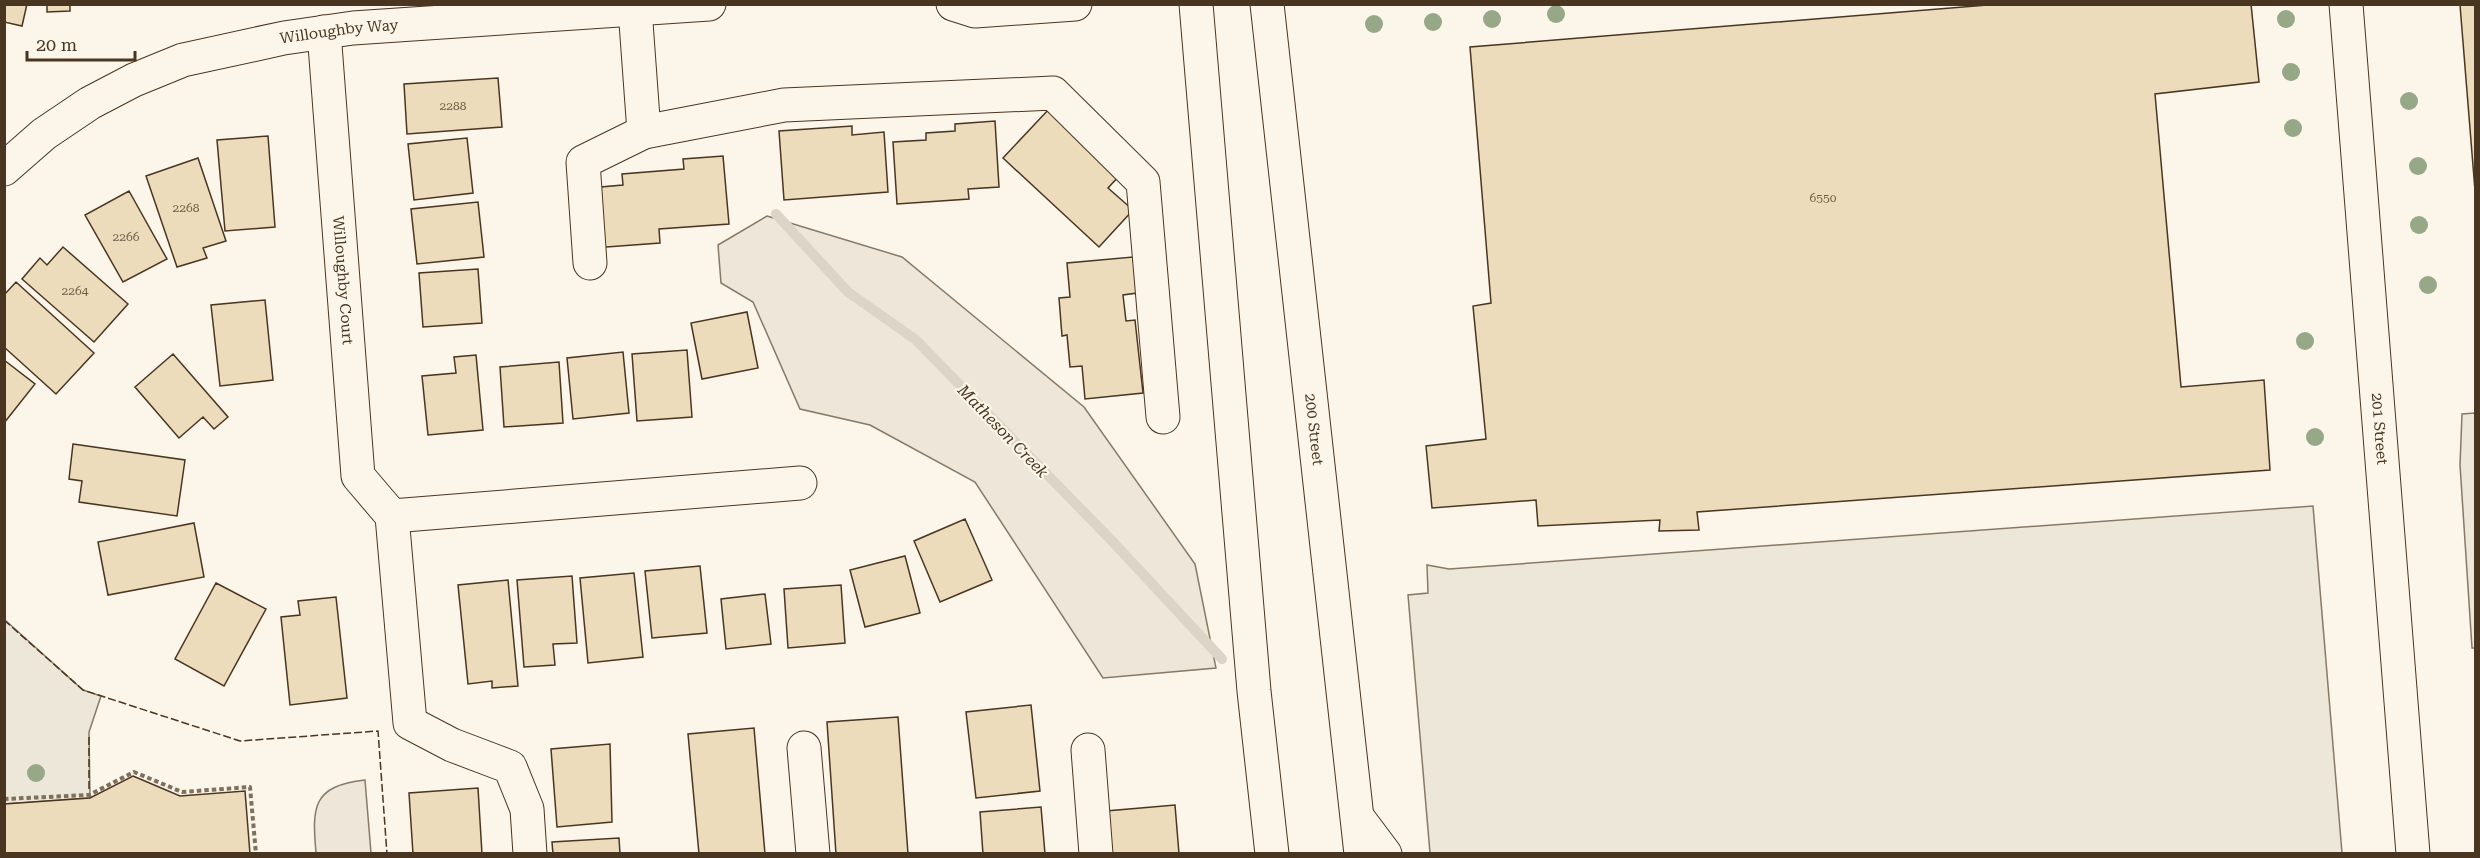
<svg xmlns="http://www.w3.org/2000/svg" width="2480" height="858" font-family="'Roboto Serif',serif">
<rect width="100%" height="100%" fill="#fbf6e9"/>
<!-- green -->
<path fill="#ede6d9" stroke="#887966" stroke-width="1.5" d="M767 216 902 257 1084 407 1195 564 1216 668 1103 678 975 482 870 425 800 409 753 302 721 283 718 245Z
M365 780 371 853H316C312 807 312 786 365 780Z"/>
<!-- parking -->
<path fill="#ede7d9" stroke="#887966" stroke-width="1.5" d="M2475 413 2476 648H2472L2460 465 2462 414Z
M2313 506 2342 853H1430L1408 595 1428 593 1427 565 1449 569Z
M5 620 83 690 101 696 89 732 90 798 5 804Z"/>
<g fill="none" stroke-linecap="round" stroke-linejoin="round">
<!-- stream -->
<path stroke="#dcd4c6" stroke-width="10" d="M776 214 848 292 916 340 1113 542 1222 659"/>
</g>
<!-- building -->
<path fill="#ecdcbc" stroke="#4a3520" stroke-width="1.5" d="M4 4H27L22 26 4 22Z
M47 4H70V11L47 12Z
M2000 4H2251L2259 82 2155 94 2181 387 2264 380 2270 470 1697 512 1699 530 1659 531 1660 520 1538 526 1536 500 1432 508 1426 446 1486 439 1473 306 1491 303 1470 47Z
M2476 4V203L2460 5Z
M498 78 502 127 407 134 404 84Z
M1049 109 1120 175 1108 188 1133 210 1099 247 1003 158Z
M995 121 999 187 968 189 969 199 897 204 893 142 926 140V133L955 131V124Z
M852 126V135L884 132 888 192 784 200 779 131Z
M268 136 275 227 225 231 217 140Z
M467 138 473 193 414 200 408 144Z
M723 156 729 224 659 229 660 243 593 248 589 188 623 185 622 174 684 169 683 159Z
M198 158 226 241 203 248 207 258 177 267 146 176Z
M129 191 167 259 123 282 85 215Z
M478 202 484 257 417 264 411 209Z
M63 247 128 304 94 342 22 279 40 258 47 265Z
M1133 257 1137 293 1123 295 1126 321 1135 320 1143 393 1085 399 1082 366 1070 367 1067 335 1062 336 1059 298 1070 297 1067 263Z
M478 269 482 323 423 327 419 273Z
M16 282 94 353 56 394 4 347V295Z
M265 300 273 380 220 386 211 305Z
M747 312 758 368 702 379 691 323Z
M687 350 692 417 637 421 632 354Z
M623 352 629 413 573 419 567 358Z
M173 354 228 417 214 429 203 417 179 438 135 387Z
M476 355 483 430 428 435 422 376 456 373 454 357Z
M4 360 35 384 4 423Z
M559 362 563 423 504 427 500 367Z
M73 444 185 460 177 516 79 502 82 481 69 479Z
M965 519 992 580 940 602 914 541Z
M194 523 204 577 108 595 98 542Z
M905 556 920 613 865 627 850 570Z
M700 566 707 633 652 638 645 571Z
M634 573 643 657 588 663 580 578Z
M572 576 577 643 553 644 555 665 524 667 517 580Z
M508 580 518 686 492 688V681L468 684 458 585Z
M216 583 266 609 224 686 175 659Z
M841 585 845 643 788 648 784 589Z
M765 594 771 644 726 649 721 599Z
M336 597 347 698 290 705 281 617 300 615 298 601Z
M1031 705 1040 791 976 798 966 712Z
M898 717 908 854H836L827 722Z
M754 728 765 854H699L688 734Z
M610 744 612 822 557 827 551 749Z
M133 776 180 796 245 791 250 854H4V804L90 798Z
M478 788 482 854H413L409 793Z
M1175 805 1179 854H1110L1106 811Z
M1041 807 1045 854H983L980 812Z
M619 838 620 854H553L552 842Z"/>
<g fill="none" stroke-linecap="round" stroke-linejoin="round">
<!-- minor casing -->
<g stroke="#4a3520" stroke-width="35">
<g id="minor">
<path d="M953 4 975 11 1075 4"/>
<path id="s1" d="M2346 4 2413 854"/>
<path d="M635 9 644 132"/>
<path id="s2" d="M324 32 358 476 392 516 800 483"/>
<path id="s3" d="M4 169 44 134 90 103 134 80 183 60 284 38 353 28 709 4"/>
<path d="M590 263 583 162 644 132 784 105 1053 93 1143 182 1163 417"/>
<path d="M392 516 410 723 452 745 510 767 527 809 530 854"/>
<path d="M804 748 813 854"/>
<path d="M1088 750 1096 854"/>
<path d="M1358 818 1385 854"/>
</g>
</g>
<!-- major casing -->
<g stroke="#4a3520" stroke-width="35">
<g id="major">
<path d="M1196 4 1254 691 1272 854"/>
<path id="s4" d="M1267 4 1361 854"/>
</g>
</g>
<!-- path -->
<path stroke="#7f6f5c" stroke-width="4" stroke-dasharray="4.5 3" stroke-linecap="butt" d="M4 799 89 795 134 772 182 792 250 787 256 854"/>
<!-- minor -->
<use href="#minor" stroke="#fbf6e9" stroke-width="33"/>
<!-- major -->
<use href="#major" stroke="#fbf6e9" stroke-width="33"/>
<!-- fence -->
<path stroke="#4a3520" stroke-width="1.5" stroke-dasharray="8 3" stroke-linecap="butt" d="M4 620 83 690 240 741 378 731 387 854
M89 789V737"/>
</g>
<!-- trees -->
<g fill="#96a887">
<circle cx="1556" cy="14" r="9"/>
<circle cx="1492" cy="19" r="9"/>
<circle cx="2286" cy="19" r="9"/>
<circle cx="1433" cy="22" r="9"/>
<circle cx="1374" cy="24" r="9"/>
<circle cx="2291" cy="72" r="9"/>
<circle cx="2409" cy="101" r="9"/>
<circle cx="2293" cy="128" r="9"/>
<circle cx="2418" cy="166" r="9"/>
<circle cx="2419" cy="225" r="9"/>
<circle cx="2428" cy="285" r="9"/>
<circle cx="2305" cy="341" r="9"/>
<circle cx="2315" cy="437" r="9"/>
<circle cx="36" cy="773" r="9"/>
</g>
<g text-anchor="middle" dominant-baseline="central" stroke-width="4.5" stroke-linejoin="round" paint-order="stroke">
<!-- number labels -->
<g font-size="12" fill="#725f47">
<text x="453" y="106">2288</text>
<text x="1823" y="198">6550</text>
<text x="186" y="208">2268</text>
<text x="126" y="237">2266</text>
<text x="75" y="291">2264</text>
</g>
<!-- street labels -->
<g font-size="15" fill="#4a3520" stroke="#fbf6e9">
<text stroke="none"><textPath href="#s3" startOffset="370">Willoughby Way</textPath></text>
<text stroke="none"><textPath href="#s2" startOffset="249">Willoughby Court</textPath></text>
<text stroke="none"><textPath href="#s4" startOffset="428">200 Street</textPath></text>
<text stroke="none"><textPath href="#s1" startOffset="426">201 Street</textPath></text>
</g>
<!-- water labels -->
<g font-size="16" font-style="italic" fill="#4a3520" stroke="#fbf6e9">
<text transform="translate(1003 431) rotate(46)">Matheson Creek</text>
</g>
</g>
<!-- border -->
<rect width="2480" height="858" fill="none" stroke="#4a3520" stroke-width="12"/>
<!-- scale -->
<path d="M27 51v9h108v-9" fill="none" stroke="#4a3520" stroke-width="3"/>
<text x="36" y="51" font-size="18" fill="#4a3520" stroke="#fbf6e9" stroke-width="4.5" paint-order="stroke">20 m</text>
</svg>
